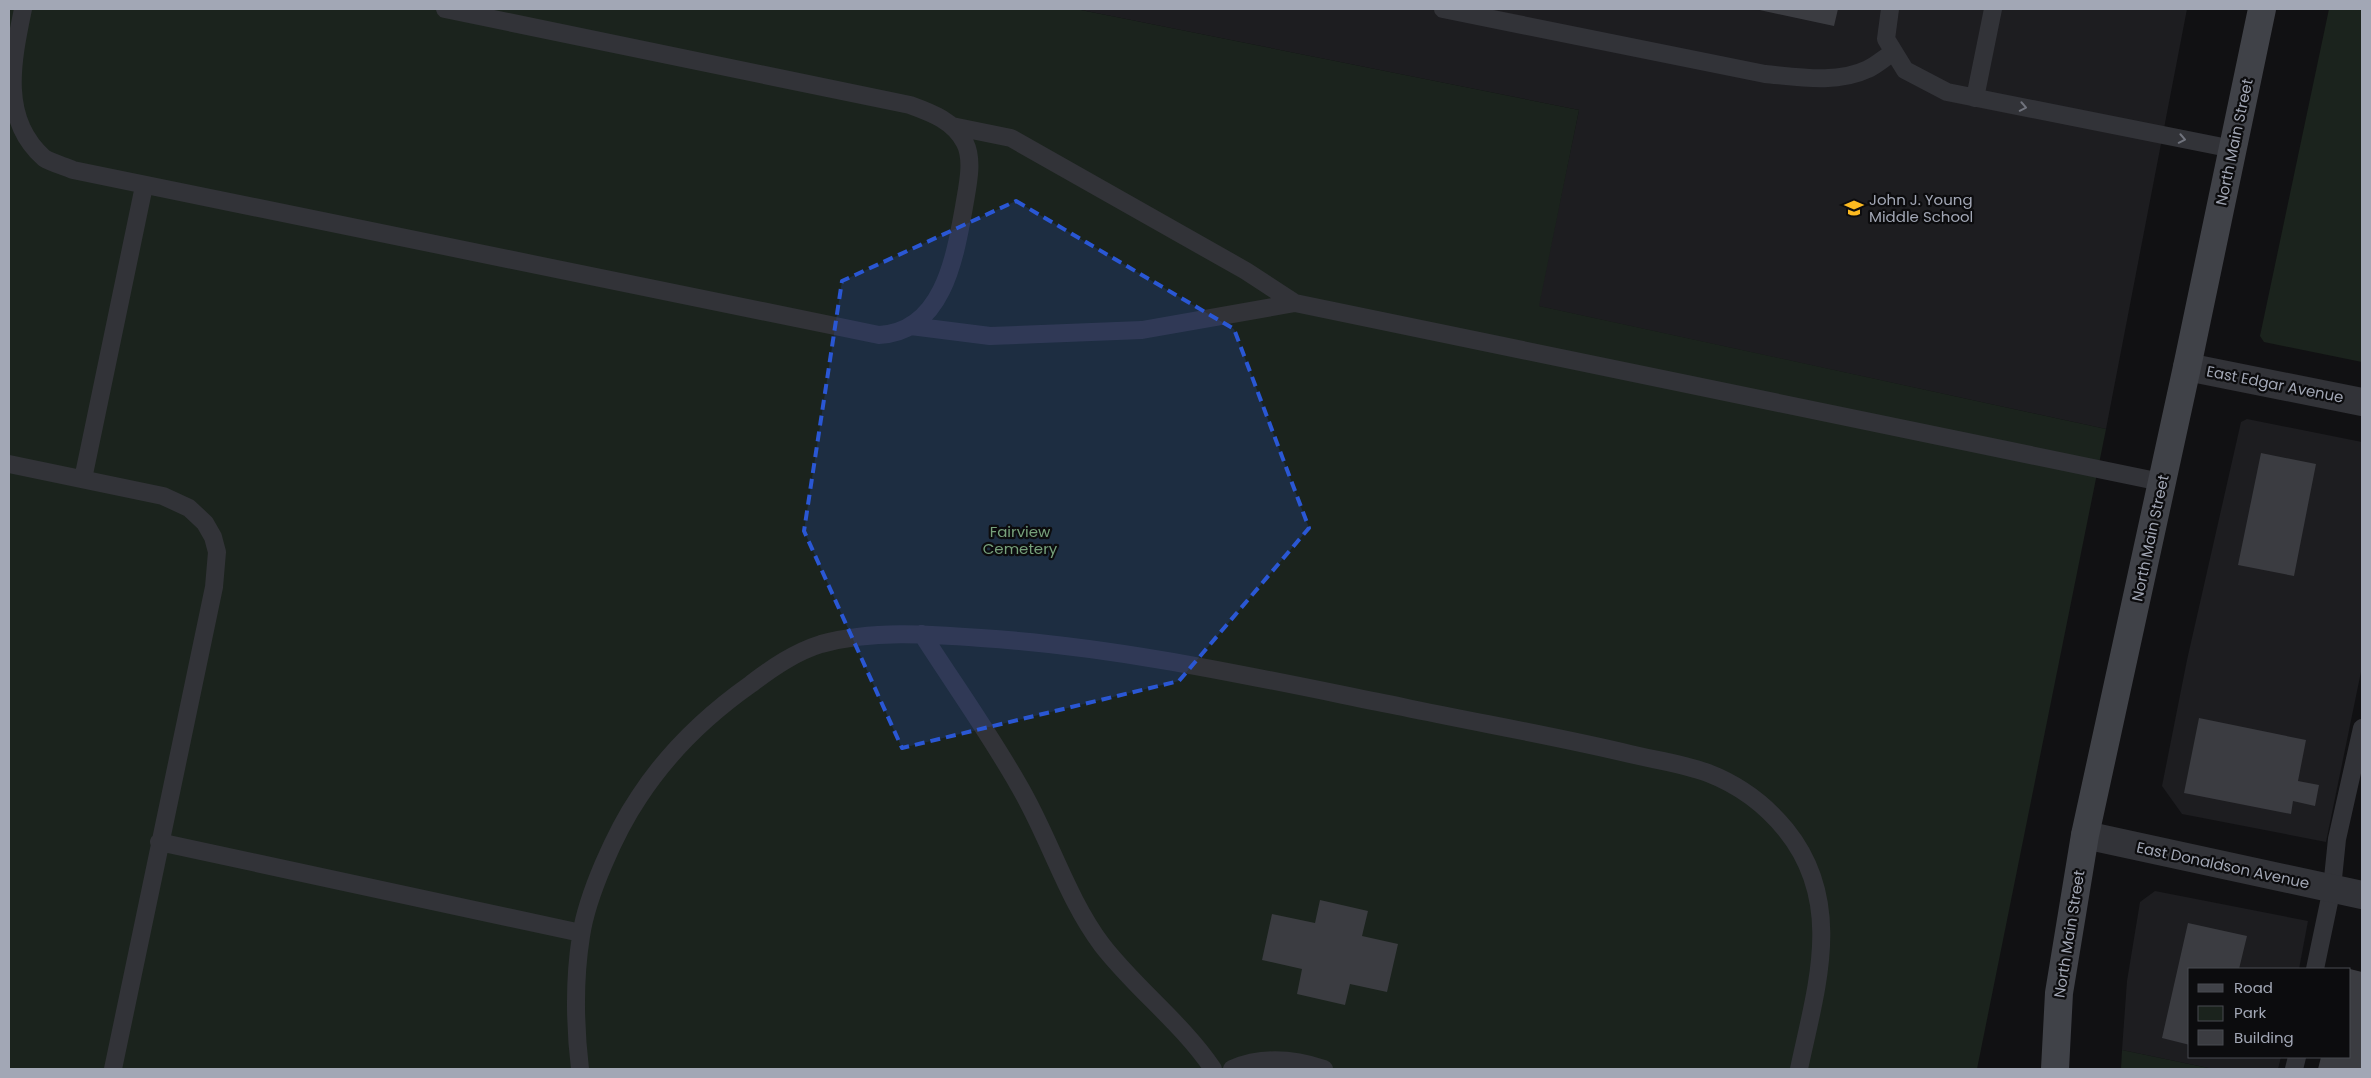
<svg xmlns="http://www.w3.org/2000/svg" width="2371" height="1078" font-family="Poppins,sans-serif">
<rect width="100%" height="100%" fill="#111113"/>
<!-- built -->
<path fill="#1d1d20" d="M1076 9H2187L2106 429 1538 306 1579 110Z
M2247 419 2362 442V667L2326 842 2182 814 2162 786 2187 660 2241 422Z
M2155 891 2308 921 2299 969H2190V1057H2281L2278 1069H2213L2122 1050 2127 981 2140 902Z"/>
<!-- green -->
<path fill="#1b231d" d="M9 9H1076L1579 110 1539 306 2106 429 1977 1069H9Z
M2329 9H2362V362L2264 342 2260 336Z
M2122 1050 2213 1069H2121Z"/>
<!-- building -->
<path fill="#3b3c41" d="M1755 9H1838L1834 26Z
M2261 453 2316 464 2294 576 2238 565Z
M2199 718 2306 740 2298 781 2319 785 2315 806 2293 801 2291 814 2184 793Z
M1320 900 1368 911 1362 936 1398 944 1387 992 1350 984 1345 1005 1297 994 1302 969 1262 960 1272 914 1315 923Z
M2188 923 2247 936 2239 969H2190V1045L2162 1038Z
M2350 969 2362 972V1069H2318L2321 1057H2350Z"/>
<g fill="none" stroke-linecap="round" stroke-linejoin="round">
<!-- lane -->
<path stroke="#323338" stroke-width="18" d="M23 9C12 62 0 119 44 158 52 163 64 166 73 170L879 335C943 332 955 257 964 207 967 188 974 161 965 143 954 121 932 113 910 105L445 9
M1443 9 1765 74C1798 77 1837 84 1868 69 1877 65 1885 57 1894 52
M1890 9 1886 39 1905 70 1947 92 2233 149
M1975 98 1993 9
M952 126 1011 138 1246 271 1295 303 2161 482
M911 326 990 336 1142 330 1295 303
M9 464 163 496 189 508 205 523 213 537 217 552 214 587 113 1069
M83 479 144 186
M922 634C954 684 989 733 1018 784 1049 836 1066 897 1102 945 1136 989 1182 1023 1213 1069
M159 842 581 933
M2315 969 2332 888 2337 839 2362 728
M580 1069C575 1026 574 980 581 936 587 895 616 831 639 797 669 751 707 715 751 684 772 668 795 652 821 644 872 630 928 634 981 638 1123 647 1263 679 1403 707 1478 723 1555 736 1630 754 1655 760 1684 764 1708 773 1739 785 1765 804 1786 830 1845 903 1816 988 1799 1069
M1232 1069C1262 1056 1294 1059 1324 1069
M2294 1069 2297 1057"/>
<!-- street -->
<path stroke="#323338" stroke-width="28" d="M2187 367 2362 402
M2085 835 2362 895"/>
<!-- secondary -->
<path stroke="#404248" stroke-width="28" d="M2055 1069 2059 993 2085 835 2187 367 2262 9"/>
</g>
<!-- one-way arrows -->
<defs><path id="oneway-chevron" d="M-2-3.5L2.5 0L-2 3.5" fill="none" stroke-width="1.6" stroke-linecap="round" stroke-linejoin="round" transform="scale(1.25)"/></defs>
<g stroke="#70737d">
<use href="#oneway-chevron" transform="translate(2023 107) rotate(11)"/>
<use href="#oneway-chevron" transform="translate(2182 139) rotate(11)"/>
</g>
<!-- marked area -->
<path fill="#2a57d4" fill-opacity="0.2" stroke="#2a57d4" stroke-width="4" stroke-dasharray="10 6" stroke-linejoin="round" d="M1016 201 1234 329 1309 528 1179 681 902 748 804 531 842 281Z"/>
<!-- icons -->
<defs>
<g id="school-bare" transform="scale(1.5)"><path d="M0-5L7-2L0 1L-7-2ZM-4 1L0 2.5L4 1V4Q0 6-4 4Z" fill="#fcba20" stroke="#0c0c0e" stroke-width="2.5" paint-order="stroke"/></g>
</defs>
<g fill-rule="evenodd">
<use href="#school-bare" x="1854" y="208"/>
</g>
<g text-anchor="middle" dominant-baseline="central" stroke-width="4.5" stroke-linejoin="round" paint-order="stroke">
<!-- street labels -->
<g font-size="15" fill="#a2a7b5" stroke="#0c0c0e">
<text transform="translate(2234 142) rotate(-78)">North Main Street</text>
<text transform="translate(2275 384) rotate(11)">East Edgar Avenue</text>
<text transform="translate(2150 538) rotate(-78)">North Main Street</text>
<text transform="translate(2223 865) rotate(12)">East Donaldson Avenue</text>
<text transform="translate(2069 934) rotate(-81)">North Main Street</text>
</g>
<!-- poi labels -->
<g font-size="15" fill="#a2a7b5" stroke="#0c0c0e" text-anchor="start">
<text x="1869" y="199">John J. Young<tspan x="1869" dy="17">Middle School</tspan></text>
</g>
<!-- park labels -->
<g font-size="15" fill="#77a17b" stroke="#0c0c0e">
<text x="1020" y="531">Fairview<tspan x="1020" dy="17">Cemetery</tspan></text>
</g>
</g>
<!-- border -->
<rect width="2371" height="1078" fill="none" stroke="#a2a7b5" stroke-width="20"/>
<!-- legend -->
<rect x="2188" y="968" width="162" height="90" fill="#0c0c0e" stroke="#484a51"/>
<rect x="2198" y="984" width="25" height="8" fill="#404248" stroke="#484a51"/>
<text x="2234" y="993" font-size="15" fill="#a2a7b5">Road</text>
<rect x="2198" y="1006" width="25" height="15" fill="#1b231d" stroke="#484a51"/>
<text x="2234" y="1018" font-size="15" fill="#a2a7b5">Park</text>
<rect x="2198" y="1030" width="25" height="15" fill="#3b3c41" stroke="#484a51"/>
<text x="2234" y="1043" font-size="15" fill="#a2a7b5">Building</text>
</svg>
